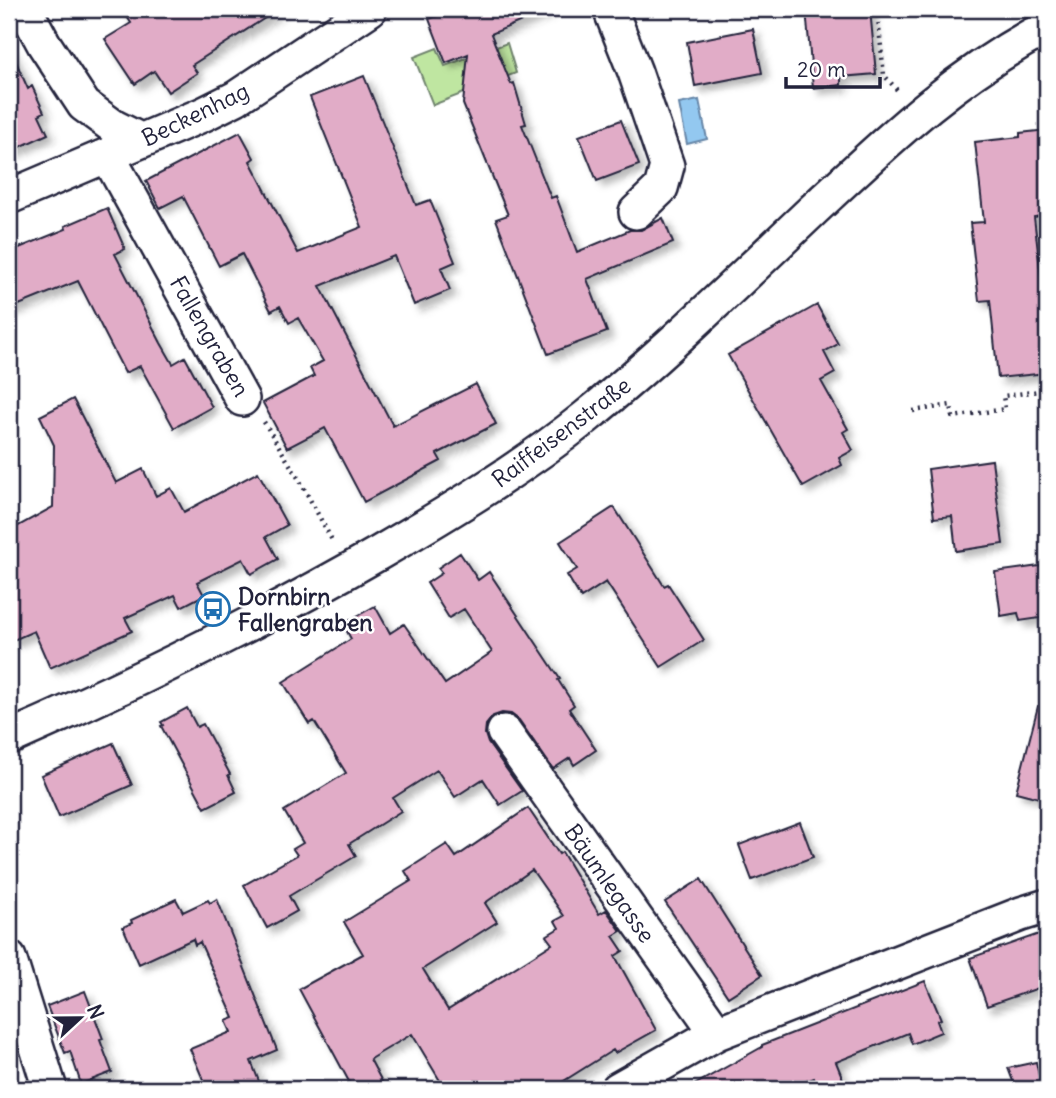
<svg xmlns="http://www.w3.org/2000/svg" width="1056" height="1098" font-family="Delius,sans-serif">
<defs>
<filter id="shadow"><feDropShadow dx="6" dy="6" stdDeviation="3.5" flood-color="#0004"/></filter>
</defs>
<rect width="100%" height="100%" fill="#fff"/>
<filter id="ink" filterUnits="userSpaceOnUse"><feTurbulence type="fractalNoise" baseFrequency=".0143" numOctaves="2"/><feDisplacementMap in="SourceGraphic" scale="14" xChannelSelector="R" yChannelSelector="G"/><feConvolveMatrix kernelMatrix="1 2 1 2 8 2 1 2 1" color-interpolation-filters="sRGB"/></filter>
<g filter="url(#ink)">
<!-- green -->
<path fill="#bfe6a1" stroke="#70846e" stroke-width="2" d="M507 43 516 73 433 105 414 57 437 48 445 66Z"/>
<!-- water -->
<path fill="#93c8f0" stroke="#6686a8" stroke-width="2" d="M699 100 707 139 687 144 679 104Z"/>
<!-- building -->
<path fill="#e1acc7" stroke="#22223b" stroke-width="2" fill-rule="evenodd" filter="url(#shadow)" d="M122 9H279L192 65 197 73 168 92 154 71 135 84 105 39 131 23Z
M455 9H550L491 34 511 84 514 83 526 124 522 125 551 198 556 196 577 252 630 230H641L663 218 673 243 587 279 607 332 548 354 496 219 508 215 463 104 468 54 446 63 429 19Z
M806 9H870L876 74 841 77V85L813 88Z
M753 29 762 73 695 86 687 42Z
M9 46 28 89 32 86 44 112 39 115 48 134 9 152Z
M364 76 416 205 430 200 455 262 441 268 450 290 414 305 394 256 320 286 393 426 476 384 496 424 437 454 441 461 364 502 325 428 287 448 263 403 314 376 310 368 323 361 298 318 289 323 280 306 271 311 242 254 219 266 183 196 160 208 146 181 240 132 254 158 250 161 298 253 362 227 310 97Z
M621 120 639 165 597 181 579 136Z
M1047 130V169L1043 170 1047 215 1034 217 1043 295 1047 294V373L998 378 990 300 979 301 970 223 984 222 975 142 1020 137V133Z
M107 208 125 249 115 254 161 343 173 364 185 357 212 407 174 428 140 366 125 373 78 281 9 309V252L66 229 65 226Z
M817 305 838 344 824 352 835 373 821 381 848 429 843 432 853 450 839 458 842 465 803 487 728 355Z
M73 399 116 483 143 469 156 496 171 488 184 512 258 472 287 525 266 537 278 559 251 574 243 559 197 582 204 595 181 607 175 595 125 618 132 631 50 668 34 631 9 642V531L53 507 54 445 40 416Z
M992 460 1003 544 956 551 952 516 934 518 928 469Z
M614 507 664 586 668 584 704 640 661 667 606 582 581 598 567 575 577 569 560 542Z
M460 553 478 580 489 572 560 679 558 680 574 705 569 709 596 750 574 765 570 758 553 769 519 720 511 714 502 713 493 716 486 725 485 734 488 743 522 791 500 805 483 779 455 797 437 770 393 798 401 811 349 844 356 856 289 896 297 911 267 928 244 885 297 855 293 849 303 843 284 811 346 773 314 721 309 724 283 682 351 639 343 624 375 606 390 633 404 624 445 684 492 652 464 609 449 618 427 583 442 573 438 568Z
M1047 565V617L1020 621 1018 613 1001 616 995 572Z
M1038 706 1047 707V800L1016 792Z
M187 708 197 727 203 724 230 774 228 775 236 792 205 808 161 726 163 725 161 722Z
M113 743 132 785 59 817 41 775Z
M528 808 559 854 562 852 599 914 606 910 621 931 613 936 623 951 615 956 656 1030 615 1053 613 1050 551 1089H445L412 1034 370 1059 386 1089H353L299 989 363 954 344 922 411 881 405 871 447 844 456 857ZM532 870 564 916 555 921 559 928 546 936 552 944 448 1010 423 969 497 922 485 903Z
M800 822 813 857 752 880 739 845Z
M701 879 762 975 728 997 665 902Z
M176 899 183 912 208 900 210 903 217 899 277 1050 251 1061 262 1089H207L190 1049 231 1032 226 1021 234 1018 200 942 195 945 193 939 139 964 123 927 132 923 131 920Z
M1039 934 1047 956V985L987 1006 970 958Z
M925 981 941 1019 937 1021 941 1032 912 1044 908 1033 836 1062 847 1089H818L814 1078 785 1089H687L762 1047V1045Z
M85 991 103 1039 100 1040 112 1072 81 1084 70 1051 65 1053 47 1006Z
M1036 1062 1042 1089H1016L1008 1068Z"/>
<g fill="none" stroke-linecap="round" stroke-linejoin="round">
<!-- minor casing -->
<g stroke="#22223b" stroke-width="38">
<path id="minor" d="M25 9 44 44 84 105 114 127 140 140
M610 9 635 72 667 166 661 188 636 212
M108 156 242 399
M9 197 204 114 236 98 370 9
M504 732 717 1033
M9 738C135 683 259 622 379 553 451 511 521 469 586 417 665 353 738 281 812 211 889 139 953 77 1047 27
M9 958 50 1089
M618 1089 717 1033 1021 914 1047 906"/>
</g>
<!-- path -->
<path stroke="#22223b" stroke-width="4.5" stroke-dasharray="2 5" stroke-linecap="butt" d="M877 9 884 75 897 90
M913 411 951 405 953 417 1005 409 1003 396 1047 390
M264 422 300 481 333 542"/>
<!-- minor -->
<use href="#minor" stroke="#fff" stroke-width="33"/>
</g>
</g>
<!-- icons -->
<defs>
<g id="bus-ring" transform="scale(1.75)"><circle r="9.5" fill="#fff" stroke="#1f6fb2" stroke-width="1.5"/><path d="M-5-6H5V4H4V6H2V4H-2V6H-4V4H-5ZM-3.5-4V0h7V-4ZM-3.5 1.2v1.5H-2V1.2ZM2 1.2v1.5H3.5V1.2Z" fill="#1f6fb2"/></g>
</defs>
<g fill-rule="evenodd">
<use href="#bus-ring" x="213" y="609"/>
</g>
<g text-anchor="middle" dominant-baseline="central" stroke-width="5" stroke-linejoin="round" paint-order="stroke">
<!-- street labels -->
<g font-size="23" fill="#22223b" stroke="#fff">
<text transform="translate(195 114) rotate(-26)">Beckenhag</text>
<text transform="translate(210 336) rotate(60)">Fallengraben</text>
<text transform="translate(561 432) rotate(-37)">Raiffeisenstraße</text>
<text transform="translate(610 883) rotate(55)">Bäumlegasse</text>
</g>
<!-- poi labels -->
<g font-size="23" font-weight="bold" fill="#22223b" stroke="#fff" text-anchor="start">
<text x="238" y="596">Dornbirn<tspan x="238" dy="26">Fallengraben</tspan></text>
</g>
</g>
<!-- margin -->
<rect width="1056" height="1098" fill="none" stroke="#fff" stroke-width="35"/>
<rect x="18" y="18" width="1021" height="1063" fill="none" stroke="#22223b" stroke-width="2.5" filter="url(#ink)"/>
<!-- north arrow -->
<g transform="translate(80 1018) rotate(68)" stroke="#ffffff" stroke-width="5" paint-order="stroke">
<path d="M0-5L12 26L0 18L-12 26Z" fill="#22223b"/>
<text y="-10" font-size="19" font-weight="bold" text-anchor="middle" fill="#22223b">N</text>
</g>
<!-- scale -->
<path d="M786 77v10h94v-10" fill="none" stroke="#22223b" stroke-width="3.5"/>
<text x="797" y="77" font-size="21" fill="#22223b" stroke="#ffffff" stroke-width="5" paint-order="stroke">20 m</text>
</svg>
